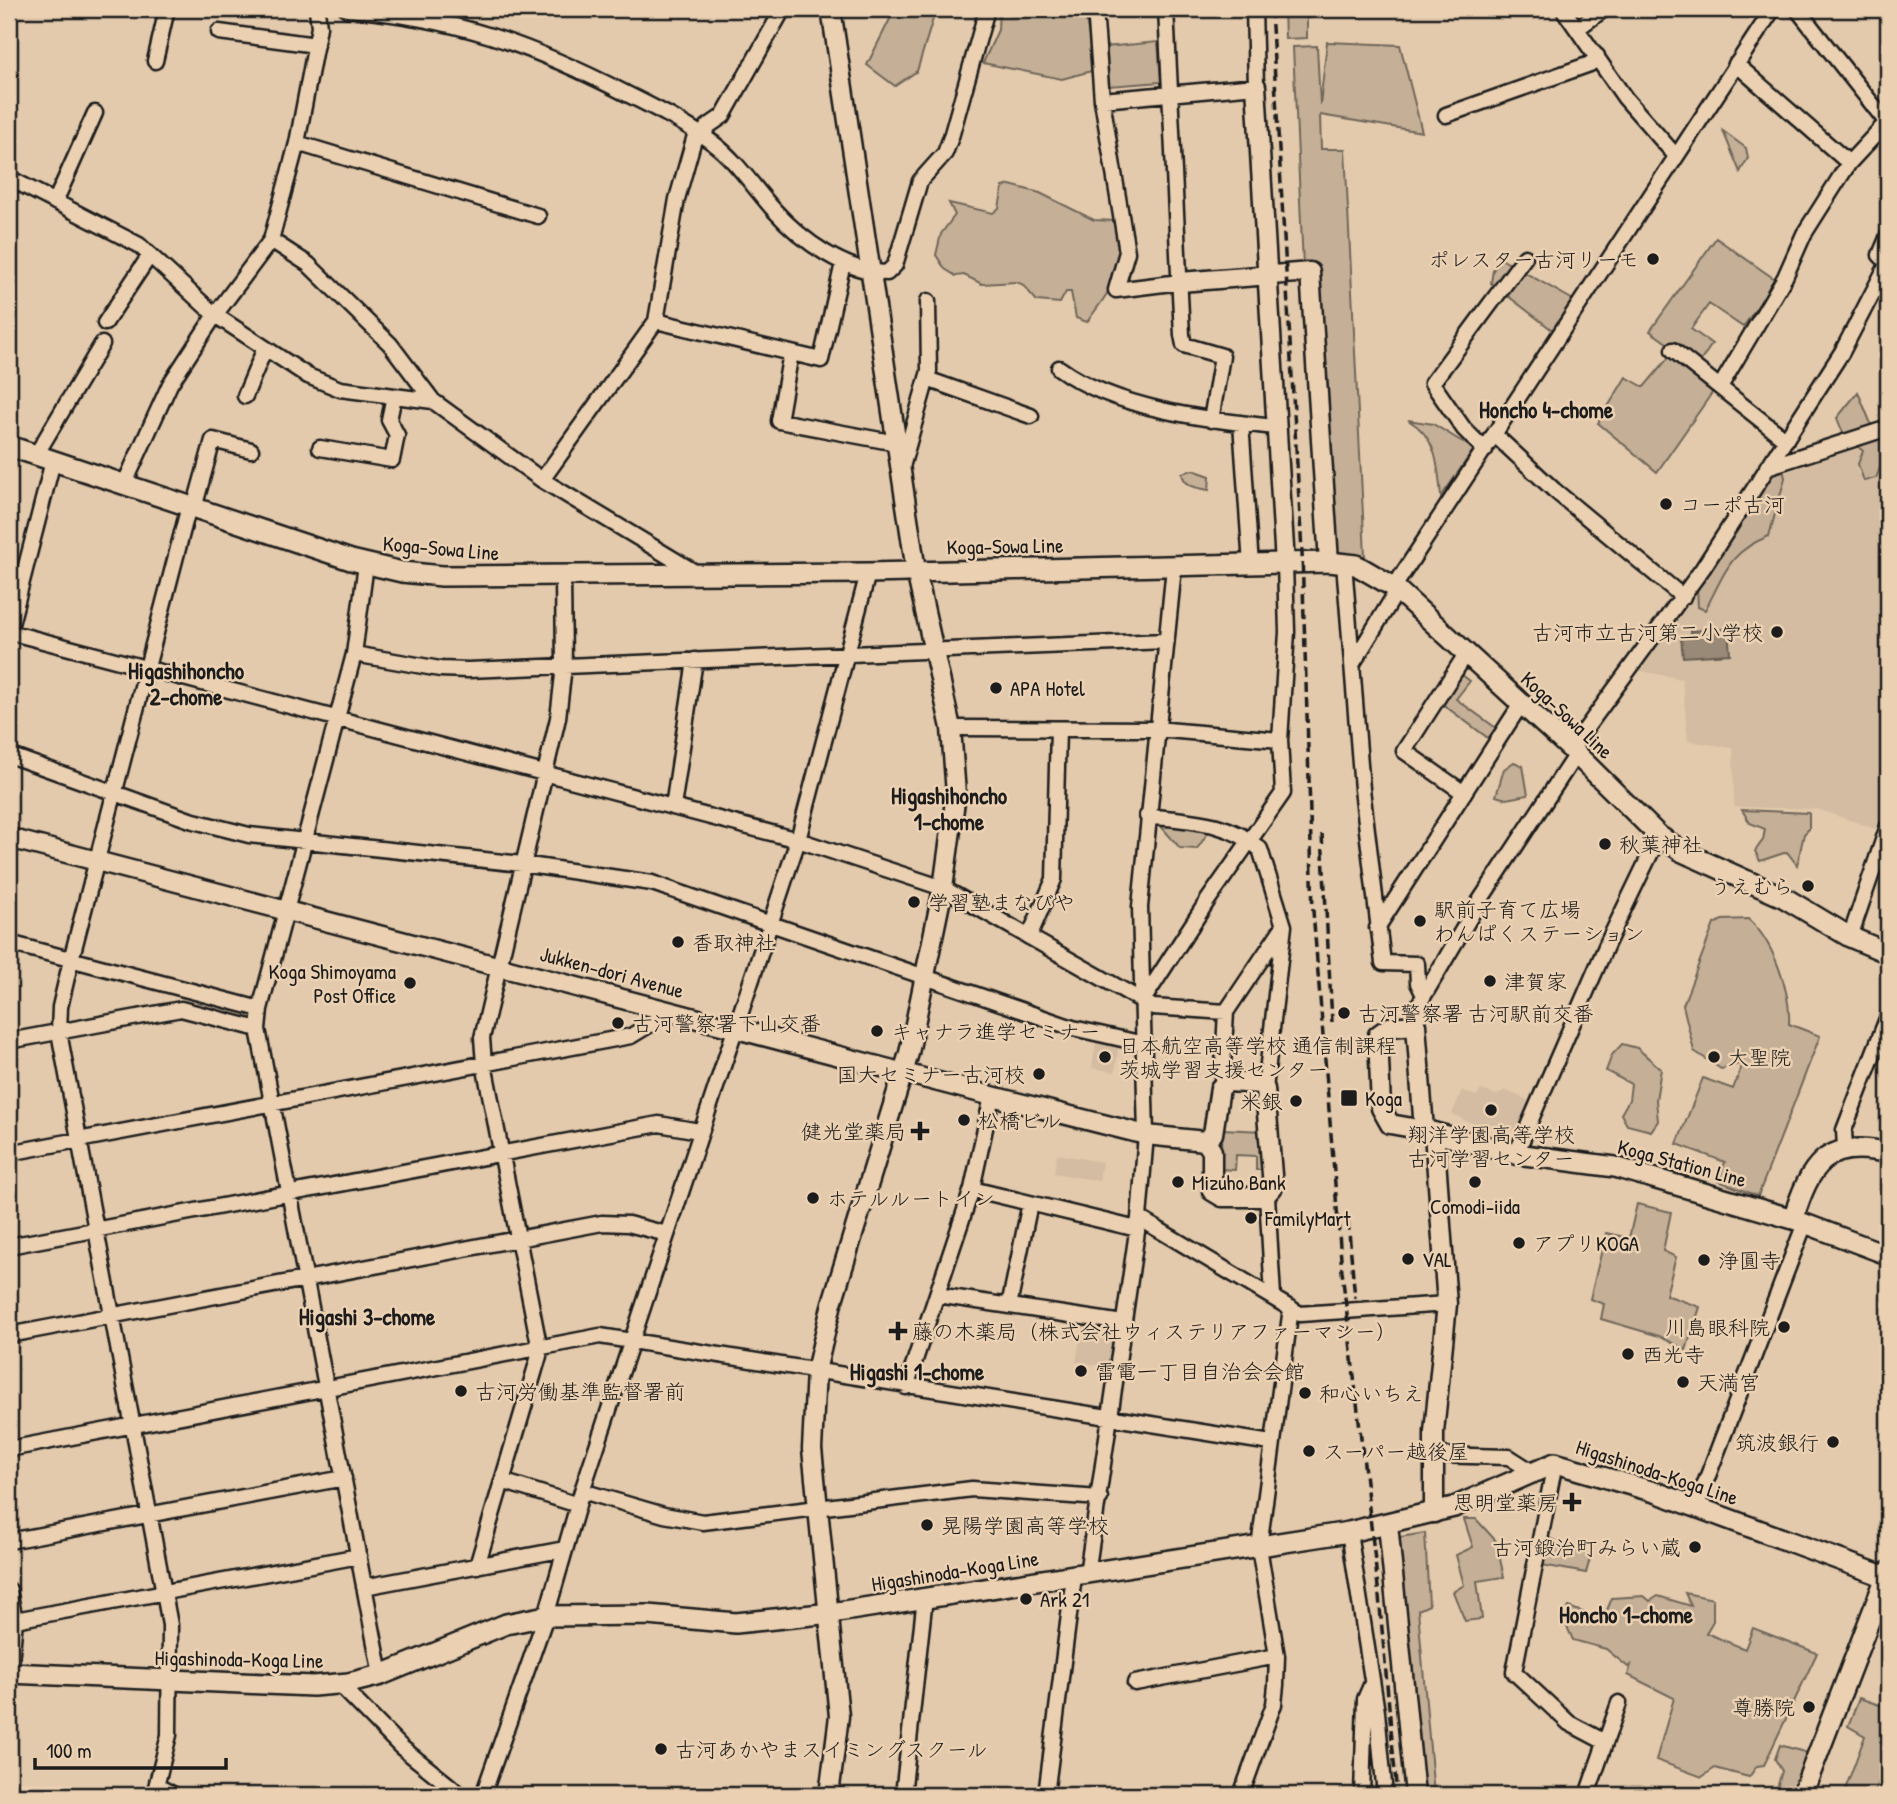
<svg xmlns="http://www.w3.org/2000/svg" width="1897" height="1804" font-family="'Patrick Hand','Klee One',sans-serif">
<rect width="100%" height="100%" fill="#e3caac"/>
<filter id="ink" filterUnits="userSpaceOnUse"><feTurbulence type="fractalNoise" baseFrequency=".0143" numOctaves="2"/><feDisplacementMap in="SourceGraphic" scale="14" xChannelSelector="R" yChannelSelector="G"/><feConvolveMatrix kernelMatrix="1 2 1 2 8 2 1 2 1" color-interpolation-filters="sRGB"/></filter>
<g filter="url(#ink)">
<!-- built -->
<path fill="#d3bca1" d="M1874 442 1888 472V800L1876 829 1817 809 1734 807 1733 748 1688 741 1682 679 1636 670 1696 595 1774 476Z
M1096 1042 1119 1045 1115 1072 1092 1068Z
M1462 1090 1476 1096 1481 1090 1497 1095 1505 1090 1527 1100 1529 1107 1521 1133 1469 1122 1452 1114Z
M1057 1154 1102 1162 1099 1181 1054 1173Z
M1083 1320 1120 1326 1114 1368 1076 1362Z"/>
<!-- green -->
<path fill="#c5b097" stroke="#70665a" stroke-width="2" d="M895 9H936L917 71 895 86 867 65Z
M999 9H1091L1086 19 1095 70 1062 79 983 63 998 30Z
M1284 9H1307V38L1285 39Z
M1158 42 1161 82 1109 86 1105 47Z
M1327 42 1400 45 1422 132 1320 115 1321 149H1345L1365 556 1335 555 1319 266H1303L1293 47 1317 46 1320 105Z
M1723 131 1746 148 1748 158 1740 172Z
M1010 185 1040 193 1094 220 1116 221C1128 269 1114 285 1087 322L1076 318 1071 292H1066L1060 303 1037 301 1022 284 1016 282 982 284 964 275 956 276 945 269 936 255 941 234 955 215 949 203 993 213 999 208 1003 187Z
M1716 238 1776 280 1743 327 1709 304 1691 329 1712 344 1698 365 1650 331Z
M1501 259 1575 301 1555 332 1491 283 1493 270Z
M1669 357 1714 390 1657 472 1598 423 1626 377 1644 387Z
M1858 392 1873 429 1845 438 1837 418Z
M1408 420 1433 424 1474 449 1441 497C1438 465 1437 437 1408 420Z
M1888 431 1887 450 1876 478 1864 481 1858 464 1863 451 1855 444Z
M1783 468 1785 478 1769 536C1726 553 1725 575 1705 610L1698 607 1697 587 1773 470Z
M1193 470 1210 476 1209 490C1198 488 1184 487 1182 473Z
M1462 675 1470 681 1456 699 1496 728 1488 738 1441 703Z
M1514 762 1523 766 1528 795 1506 799 1496 796 1504 769Z
M1742 810 1809 813V829L1804 834 1797 865 1787 852 1760 861 1755 851 1763 840 1765 829 1750 823Z
M1158 823 1211 828 1197 849 1180 848Z
M1748 919C1773 940 1791 992 1789 1024L1820 1036 1758 1196 1718 1181 1725 1162 1677 1144 1703 1078 1733 1089 1743 1063 1721 1069 1694 1051 1683 1005 1714 924 1722 920Z
M1622 1044 1637 1048 1661 1069 1656 1100 1658 1121 1651 1131 1627 1125 1621 1114 1629 1100 1631 1084 1606 1071 1612 1055Z
M1222 1129 1263 1131 1261 1170H1256V1156L1236 1155 1235 1170 1220 1169Z
M1637 1204 1671 1212 1663 1251 1676 1257 1666 1295 1700 1307 1686 1350 1659 1336 1601 1319 1604 1304 1590 1299 1606 1233 1629 1238Z
M1464 1519H1476L1496 1541 1504 1577 1477 1581 1482 1619 1465 1621 1453 1592 1464 1585 1456 1555 1473 1547Z
M1425 1533 1429 1605 1418 1610 1434 1795H1419L1394 1538Z
M1546 1537 1591 1555 1586 1573 1542 1565Z
M1685 1593 1713 1599V1621L1706 1633 1745 1649 1753 1628 1817 1653 1764 1765 1757 1766 1749 1777 1715 1768 1702 1777 1656 1760 1674 1698 1628 1675 1631 1665 1628 1667 1606 1649 1573 1640 1563 1618 1569 1607 1603 1620 1612 1598 1644 1596 1650 1601 1658 1596 1691 1606Z
M1859 1698 1888 1708V1781L1880 1779 1874 1795H1843L1865 1736 1848 1726Z
M1780 1745 1811 1754 1795 1795H1775L1782 1771 1775 1759Z"/>
<!-- water -->
<path fill="#998977" stroke="#675d53" stroke-width="2" d="M1728 629 1730 654 1683 657 1681 638H1691L1690 631Z"/>
<g fill="none" stroke-linecap="round" stroke-linejoin="round">
<!-- minor casing -->
<g stroke="#1c1c1c" stroke-width="19">
<path id="minor" d="M347 9C456 18 529 44 625 93 655 108 686 123 713 143 737 161 754 188 774 210 802 241 845 272 887 273L895 265 920 181 945 153 951 137 987 9
M1095 9 1102 100 1127 252 1116 290 1180 282
M1166 9 1182 335 1184 345 1222 356 1211 420
M1308 9H1310
M1563 9 1625 98 1675 155
M1797 9 1888 124
M1578 28 1604 9
M219 32 316 45
M155 61 167 9
M1736 64 1849 163
M1102 100 1256 86 1254 9
M1446 115 1590 64 1597 56
M704 137 707 127 723 116 783 9
M297 143 538 216
M9 178 139 245 215 315 308 376 340 389 433 401
M55 202 95 113
M1888 236 1880 255 1888 263
M271 240 308 264 390 344 433 401 542 480 698 574
M656 321 821 360 843 263
M105 323 150 255
M1673 350 1786 440
M791 353 779 421 896 443
M1059 368C1115 409 1208 420 1275 427
M927 379 1031 416
M1720 387 1785 277 1804 234 1849 163 1887 122
M245 396 265 348
M1241 423 1251 565
M1495 435 1554 490 1683 597
M320 448 392 460 397 435 389 420 394 396
M1485 450 1464 429 1432 383 1525 257
M36 455 102 344
M902 467 929 371 928 301
M1767 467 1888 428
M542 480 656 321 677 199 696 132
M124 485 170 384 215 315 271 240 297 143 319 27 317 9
M194 508 213 440 251 450
M1344 563 1362 789 1383 963 1417 964 1418 983 1424 995
M366 564 354 654 260 1009 258 1029 381 1675
M1394 587 1773 9
M9 632 798 840 943 888 1153 1007 1226 1012
M9 632 53 461
M354 654 440 669 468 670 1165 641
M1353 663 1397 591
M951 728 1156 729 1280 740
M1571 749 1703 568 1842 352 1888 263
M9 755 190 820 249 835 522 864 652 883 1073 1028 1144 1044
M1464 793 1404 751 1466 654
M673 807 695 660
M1147 816C1187 821 1228 820 1260 849L1284 926 1265 1089
M1377 928 1521 704
M1029 937 1054 879 1058 729
M1850 937 1888 826
M9 943 260 1009
M1142 1002 1208 900 1283 793 1280 740 1287 632 1285 564
M1416 1025 1419 1004 1479 902 1576 754
M9 1041 181 1009 258 1029
M1222 1084 1226 1012 1281 930
M1845 1149 1844 1130 1888 1016
M9 1153 631 1036 654 1022 664 1010
M1516 1154 1607 944 1659 836
M972 1189 1137 1229
M1267 1196 1273 1296
M1139 1218 1300 1314 1447 1304
M9 1246 659 1124 699 1131
M937 1295 1123 1323
M1009 1306 1030 1203
M9 1335 602 1223 628 1224 667 1234
M906 1387 972 1189 992 1096
M9 1449 600 1336 1271 1443
M1433 1455 1509 1457 1531 1471
M1555 1463 1514 1672 1569 1723 1605 1742
M502 1481 578 1505
M582 1491 664 1515 703 1522 972 1489 1100 1498
M1696 1507 1805 1223
M1349 1532 1377 1712 1385 1795
M9 1541 344 1478
M477 1566 539 1356V1345L484 1064 482 1038 558 718 564 666 563 577
M1087 1574 1139 1218 1146 1135 1140 907 1174 567
M364 1587 565 1549
M9 1590 15 1620 10 1673
M15 1620 359 1556
M1135 1683 1277 1656
M339 1684 401 1747 461 1795
M157 1786 174 1795
M154 1795 169 1735 170 1625 59 1032 60 1007 71 960 189 506
M483 1795 546 1616 582 1491 798 840 868 573
M903 1795 925 1597
M1046 1795 1074 1576
M1241 1795 1274 1704 1276 1685 1277 1656 1259 1547 1291 1308
M1362 1795 1365 1699 1372 1683
M1587 1795 1619 1703"/>
</g>
<!-- tertiary casing -->
<g stroke="#1c1c1c" stroke-width="23">
<path id="tertiary" d="M1256 86 1285 564
M1180 282 1310 272 1329 562
M9 838 992 1096 1146 1135 1205 1141
M1416 1025 1424 1130 1390 1124 1381 1108 1378 1035 1389 1027Z
M1228 1082 1261 1084 1265 1089 1273 1187 1264 1197H1222L1212 1191V1151L1205 1141 1213 1134 1220 1088Z
M1793 1219 1888 1255
M1434 1513V1432L1447 1304 1434 1133
M1388 1524 1415 1795
M829 1795 839 1716 812 1449 816 1371 832 1303 909 1053 943 888 956 794 951 728 916 571 831 9"/>
</g>
<!-- secondary casing -->
<g stroke="#1c1c1c" stroke-width="24">
<path id="secondary" d="M9 446 351 560 402 572 442 576 868 573 1329 562 1356 565 1394 587 1571 749 1659 836 1683 852 1783 897 1850 937 1888 953
M1424 1130 1516 1154 1615 1167 1793 1219C1810 1165 1826 1138 1888 1153
M9 1673 313 1686 349 1683 381 1675 506 1624 546 1616 648 1615 736 1623 831 1613 1349 1532 1454 1507 1555 1463 1658 1493 1886 1577
M1802 1795 1888 1572"/>
</g>
<!-- minor -->
<use href="#minor" stroke="#ebd1b2" stroke-width="14"/>
<!-- tertiary -->
<use href="#tertiary" stroke="#ebd1b2" stroke-width="18"/>
<!-- secondary -->
<use href="#secondary" stroke="#ebd1b2" stroke-width="19"/>
<!-- rail -->
<path stroke="#1c1c1c" stroke-width="3.5" stroke-dasharray="10 5" stroke-linecap="butt" d="M1271 9 1302 552 1313 911 1342 1271 1379 1596 1397 1795
M1322 834 1332 1022
M1348 1221 1355 1298"/>
</g>
</g>
<!-- markers -->
<g fill="#1c1c1c" stroke="#ebd1b2" stroke-width="2.5">
<circle cx="1653" cy="259" r="7"/>
<circle cx="1666" cy="504" r="7"/>
<circle cx="1777" cy="632" r="7"/>
<circle cx="996" cy="688" r="7"/>
<circle cx="1605" cy="844" r="7"/>
<circle cx="1808" cy="886" r="7"/>
<circle cx="914" cy="902" r="7"/>
<circle cx="1420" cy="921" r="7"/>
<circle cx="678" cy="942" r="7"/>
<circle cx="1490" cy="981" r="7"/>
<circle cx="410" cy="983" r="7"/>
<circle cx="1344" cy="1013" r="7"/>
<circle cx="618" cy="1023" r="7"/>
<circle cx="877" cy="1031" r="7"/>
<circle cx="1105" cy="1057" r="7"/>
<circle cx="1714" cy="1057" r="7"/>
<circle cx="1039" cy="1074" r="7"/>
<rect x="1340" y="1089" width="18" height="18" rx="3.5"/>
<circle cx="1296" cy="1101" r="7"/>
<circle cx="1491" cy="1110" r="7"/>
<circle cx="964" cy="1120" r="7"/>
<path d="M916.5 1120.5h7v7h7v7h-7v7h-7v-7h-7v-7h7z"/>
<circle cx="1178" cy="1182" r="7"/>
<circle cx="1475" cy="1182" r="7"/>
<circle cx="813" cy="1198" r="7"/>
<circle cx="1251" cy="1218" r="7"/>
<circle cx="1519" cy="1243" r="7"/>
<circle cx="1408" cy="1259" r="7"/>
<circle cx="1704" cy="1260" r="7"/>
<circle cx="1784" cy="1327" r="7"/>
<path d="M894.5 1320.5h7v7h7v7h-7v7h-7v-7h-7v-7h7z"/>
<circle cx="1628" cy="1354" r="7"/>
<circle cx="1081" cy="1371" r="7"/>
<circle cx="1683" cy="1382" r="7"/>
<circle cx="461" cy="1391" r="7"/>
<circle cx="1305" cy="1393" r="7"/>
<circle cx="1833" cy="1442" r="7"/>
<circle cx="1309" cy="1451" r="7"/>
<path d="M1568.5 1491.5h7v7h7v7h-7v7h-7v-7h-7v-7h7z"/>
<circle cx="927" cy="1525" r="7"/>
<circle cx="1695" cy="1547" r="7"/>
<circle cx="1026" cy="1599" r="7"/>
<circle cx="1809" cy="1707" r="7"/>
<circle cx="661" cy="1749" r="7"/>
</g>
<g text-anchor="middle" dominant-baseline="central" stroke-width="5" stroke-linejoin="round" paint-order="stroke">
<!-- poi labels -->
<g font-size="21" fill="#1c1c1c" stroke="#ebd1b2" text-anchor="start">
<text x="1639" y="259" text-anchor="end">ポレスター古河リーモ</text>
<text x="1680" y="504">コーポ古河</text>
<text x="1763" y="632" text-anchor="end">古河市立古河第二小学校</text>
<text x="1010" y="688">APA Hotel</text>
<text x="1619" y="844">秋葉神社</text>
<text x="1794" y="886" text-anchor="end">うえむら</text>
<text x="928" y="902">学習塾まなびや</text>
<text x="1434" y="909">駅前子育て広場<tspan x="1434" dy="24">わんぱくステーション</tspan></text>
<text x="692" y="942">香取神社</text>
<text x="396" y="971" text-anchor="end">Koga Shimoyama<tspan x="396" dy="24">Post Office</tspan></text>
<text x="1504" y="981">津賀家</text>
<text x="1358" y="1013">古河警察署 古河駅前交番</text>
<text x="632" y="1023">古河警察署下山交番</text>
<text x="891" y="1031">キャナラ進学セミナー</text>
<text x="1119" y="1045">日本航空高等学校 通信制課程<tspan x="1119" dy="24">茨城学習支援センター</tspan></text>
<text x="1728" y="1057">大聖院</text>
<text x="1025" y="1074" text-anchor="end">国大セミナー古河校</text>
<text x="1365" y="1098">Koga</text>
<text x="1282" y="1101" text-anchor="end">米銀</text>
<text x="978" y="1120">松橋ビル</text>
<text x="906" y="1131" text-anchor="end">健光堂薬局</text>
<text x="1491" y="1134" text-anchor="middle">翔洋学園高等学校<tspan x="1491" dy="24">古河学習センター</tspan></text>
<text x="1192" y="1182">Mizuho Bank</text>
<text x="827" y="1198">ホテルルートイン</text>
<text x="1475" y="1206" text-anchor="middle">Comodi-iida</text>
<text x="1265" y="1218">FamilyMart</text>
<text x="1533" y="1243">アプリKOGA</text>
<text x="1422" y="1259">VAL</text>
<text x="1718" y="1260">浄圓寺</text>
<text x="1770" y="1327" text-anchor="end">川島眼科院</text>
<text x="912" y="1331">藤の木薬局（株式会社ウィステリアファーマシー）</text>
<text x="1642" y="1354">西光寺</text>
<text x="1095" y="1371">雷電一丁目自治会会館</text>
<text x="1697" y="1382">天満宮</text>
<text x="475" y="1391">古河労働基準監督署前</text>
<text x="1319" y="1393">和心いちえ</text>
<text x="1819" y="1442" text-anchor="end">筑波銀行</text>
<text x="1323" y="1451">スーパー越後屋</text>
<text x="1558" y="1502" text-anchor="end">思明堂薬房</text>
<text x="941" y="1525">晃陽学園高等学校</text>
<text x="1681" y="1547" text-anchor="end">古河鍛治町みらい蔵</text>
<text x="1040" y="1599">Ark 21</text>
<text x="1795" y="1707" text-anchor="end">尊勝院</text>
<text x="675" y="1749">古河あかやまスイミングスクール</text>
</g>
<!-- street labels -->
<g font-size="21" fill="#1c1c1c" stroke="#ebd1b2">
<text transform="translate(1005 546) rotate(-1)">Koga-Sowa Line</text>
<text transform="translate(441 548) rotate(5)">Koga-Sowa Line</text>
<text transform="translate(1567 715) rotate(43)">Koga-Sowa Line</text>
<text transform="translate(612 972) rotate(15)">Jukken-dori Avenue</text>
<text transform="translate(1682 1163) rotate(15)">Koga Station Line</text>
<text transform="translate(1657 1472) rotate(18)">Higashinoda-Koga Line</text>
<text transform="translate(955 1571) rotate(-9)">Higashinoda-Koga Line</text>
<text transform="translate(239 1659) rotate(1)">Higashinoda-Koga Line</text>
</g>
<!-- neighbourhood labels -->
<g font-size="23" font-weight="bold" fill="#1c1c1c" stroke="#ebd1b2">
<text x="1546" y="409">Honcho 4-chome</text>
<text x="186" y="670">Higashihoncho<tspan x="186" dy="26">2-chome</tspan></text>
<text x="949" y="795">Higashihoncho<tspan x="949" dy="26">1-chome</tspan></text>
<text x="367" y="1316">Higashi 3-chome</text>
<text x="917" y="1371">Higashi 1-chome</text>
<text x="1626" y="1614">Honcho 1-chome</text>
</g>
</g>
<!-- margin -->
<rect width="1897" height="1804" fill="none" stroke="#ebd1b2" stroke-width="35"/>
<rect x="18" y="18" width="1862" height="1769" fill="none" stroke="#1c1c1c" stroke-width="2.5" filter="url(#ink)"/>
<!-- scale -->
<path d="M35 1758v10h191v-10" fill="none" stroke="#1c1c1c" stroke-width="3.5"/>
<text x="46" y="1758" font-size="21" fill="#1c1c1c" stroke="#ebd1b2" stroke-width="5" paint-order="stroke">100 m</text>
</svg>
